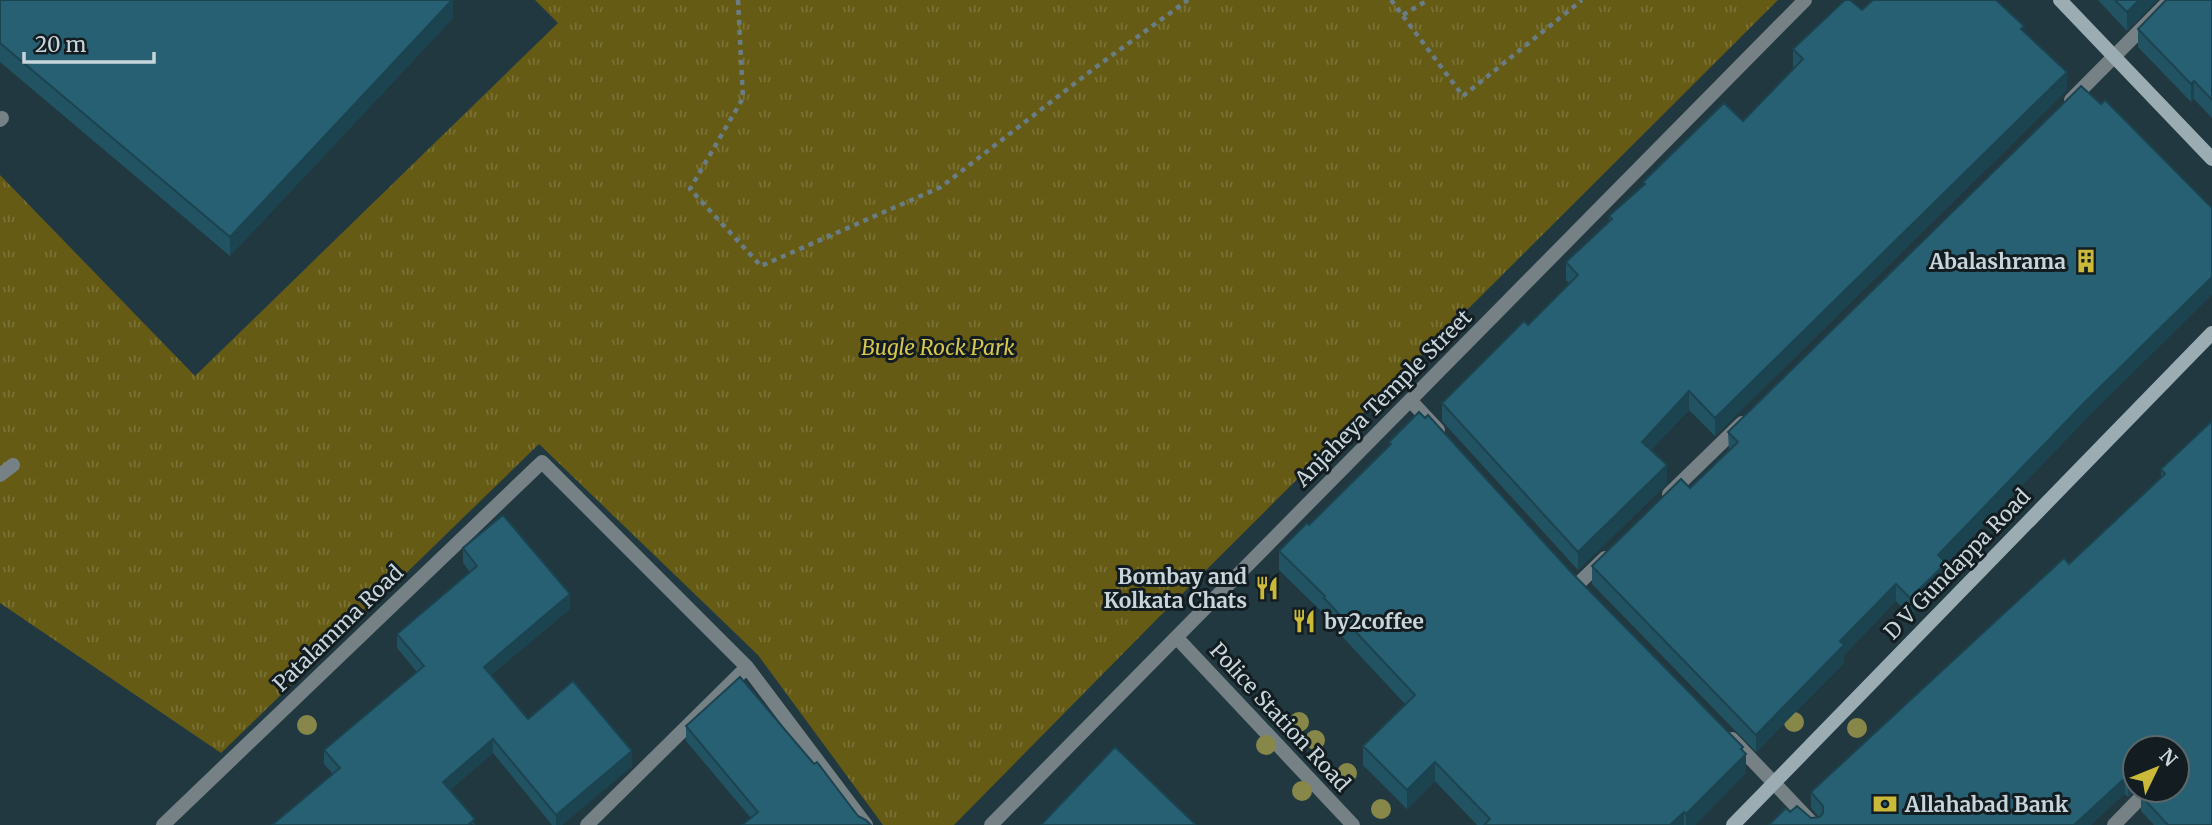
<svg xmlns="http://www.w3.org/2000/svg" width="2212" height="825" font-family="Merriweather,serif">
<defs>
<pattern id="park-tufts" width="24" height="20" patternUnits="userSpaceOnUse" patternTransform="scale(1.75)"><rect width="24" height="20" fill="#655b15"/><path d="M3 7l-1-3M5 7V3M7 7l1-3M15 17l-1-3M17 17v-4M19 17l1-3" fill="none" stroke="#7a7236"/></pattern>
</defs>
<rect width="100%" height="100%" fill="#213840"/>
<!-- park -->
<path fill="url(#park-tufts)" d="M535 0H1778L1158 618 954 825H883L758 655 539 444 221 753 0 603V175L195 376 558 23Z"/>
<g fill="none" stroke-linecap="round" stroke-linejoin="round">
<!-- path -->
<path stroke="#6a7c84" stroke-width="4.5" stroke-dasharray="5 5" stroke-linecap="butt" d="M738 0 743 98 690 189 761 266 941 187 1096 67 1188 0
M1391 0 1463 96 1582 0
M1403 15 1428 0"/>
<!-- lane -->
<path stroke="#768185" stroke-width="14" d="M0 120 2 118
M0 475 13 465"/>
<!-- street -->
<path stroke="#768185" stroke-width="14" d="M2071 100 2170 0
M1410 400 1438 430
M1669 494 1742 423
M1578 584 1605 558
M1177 638 1353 825
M1732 739 1814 825
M163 825 542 462 747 667 866 825
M587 825 747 667
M991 825 1805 0
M2114 825 2148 790"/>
<!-- secondary -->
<path stroke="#9bacb3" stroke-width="14" d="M2060 0 2212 159
M1733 825 2212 333"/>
</g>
<!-- trees -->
<g fill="#868748">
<circle cx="1299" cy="722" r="10"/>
<circle cx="1794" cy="722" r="10"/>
<circle cx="307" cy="725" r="10"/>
<circle cx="1857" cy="728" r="10"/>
<circle cx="1315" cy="740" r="10"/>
<circle cx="1266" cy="745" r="10"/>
<circle cx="1347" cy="773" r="10"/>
<circle cx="1302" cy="791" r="10"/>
<circle cx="1381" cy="809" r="10"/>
</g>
<!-- wall -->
<path fill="#225363" d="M0 0H453V18L230 256 0 62Z
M2098 0H2157L2127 31Z
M2212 0V118L2194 99 2191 102 2138 47V29Z
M1862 10 2024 31 2067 90 1715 436 1689 410 1651 450 1667 484 1578 570 1442 421V403L1528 325 1570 284 1566 280V262L1609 222V216L1643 185V182L1743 121 1794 68 1793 67V49Z
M2084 421 1946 564V581L1910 616 1896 601 1844 655V663L1756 752 1592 584V566L1690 488 1729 451 1728 432Z
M2212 421V825H2154L2141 811V796L2177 790 2135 748V790L2128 797 2125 794 1769 825 1790 812 1811 818 1819 817 1811 808V792L2069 564 2161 479V469Z
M1389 442 1571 572 1743 751 1746 773 1695 825H1477L1435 781 1407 809 1363 765V746L1405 704 1324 617V614L1279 570V551L1309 525 1389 446Z
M463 548 570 609 491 675 528 719 632 766 562 825H552L493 753 450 790 475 825 333 774 324 764V750L417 672 397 648V634L470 572 463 563Z
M686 726 858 816 751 818 686 741Z"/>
<!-- shaded-wall -->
<path fill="#1c4350" d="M452 0H453V18L230 256V237Z
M2139 0H2157L2127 31V12Z
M2067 72V90L1715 436V418Z
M2194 81V99L2191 102V84Z
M2212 277V295L2084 421 1946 564V581L1910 616V598L1938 555 2084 403Z
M1689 391V410L1642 460V442Z
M1667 465V484L1578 570V552Z
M1896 584V601L1844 655V663L1756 752V735L1840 641Z
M570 594V609L484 681V667Z
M493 739V753L443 796V782Z
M1743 747V756L1746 754V773L1695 825H1686V814Z
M632 751V766L562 825H556V815Z
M1435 762V781L1407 809V790Z
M2135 775V790L2128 797V781Z
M2125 778V794L2091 825H2074Z
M1684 812V825H1670Z"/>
<!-- building -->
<path fill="#286073" stroke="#1c4350" stroke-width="2" d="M0 0H452L230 237 0 43Z
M1845 0H1850L1862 10 1873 0H1996L2024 26 2021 29 2067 72 1715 418 1689 391 1642 442 1667 465 1578 552 1442 403 1524 321 1528 325 1578 275 1566 262 1612 219 1609 216 1645 184 1643 182 1724 103 1743 121 1803 59 1793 49Z
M2115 0H2139L2127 12Z
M2166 0H2212V100L2194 81 2191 84 2138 29Z
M2081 86 2101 104 2105 100 2212 208V277L2084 403 1938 555 1946 563 1910 598 1896 584 1840 641 1844 645 1756 735 1592 566 1681 479 1690 488 1738 442 1728 432Z
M1419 412 1425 418 1428 415 1571 572 1743 747 1741 749 1746 754 1686 814 1684 812 1670 825H1484L1490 819 1435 762 1407 790 1363 746 1415 695 1324 598 1325 596 1279 551 1307 523 1309 525 1391 444 1389 442Z
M2212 421V825H2168L2141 796 2146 790H2177V748H2135V775L2128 781 2125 778 2074 825H1769L1786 808 1790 812 1797 806 1811 818 1820 817 1823 813V806L1811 792 2064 558 2069 564 2165 474 2161 469Z
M503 515 570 594 484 667 528 719 573 681 632 751 556 815 493 739 443 782 475 819 468 825H272L340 768 324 750 424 666 397 634 477 566 463 548Z
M740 677 814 764 817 762 858 816 866 820 871 825H742L758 812 686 726Z
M1115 747 1196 825H1041Z"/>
<!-- icons -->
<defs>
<g id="building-bare" transform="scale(1.89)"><path d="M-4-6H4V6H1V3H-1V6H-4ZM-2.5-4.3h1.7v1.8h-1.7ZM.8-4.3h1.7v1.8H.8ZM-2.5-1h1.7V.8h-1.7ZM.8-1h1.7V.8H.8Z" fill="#cbba39" stroke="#131d21" stroke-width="2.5" paint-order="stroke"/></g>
<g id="restaurant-bare" transform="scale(1.89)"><path d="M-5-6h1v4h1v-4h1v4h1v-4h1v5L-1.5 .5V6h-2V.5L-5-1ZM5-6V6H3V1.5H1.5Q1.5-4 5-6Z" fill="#cbba39" stroke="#131d21" stroke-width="2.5" paint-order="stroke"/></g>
<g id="bank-bare" transform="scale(1.89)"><path d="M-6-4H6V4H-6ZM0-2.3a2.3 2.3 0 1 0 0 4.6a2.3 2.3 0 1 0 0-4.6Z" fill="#cbba39" stroke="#131d21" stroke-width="2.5" paint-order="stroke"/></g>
</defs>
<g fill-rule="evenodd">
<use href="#building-bare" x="2086" y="261"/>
<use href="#restaurant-bare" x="1267" y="588"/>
<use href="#restaurant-bare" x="1304" y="621"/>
<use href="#bank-bare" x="1885" y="804"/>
</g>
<g text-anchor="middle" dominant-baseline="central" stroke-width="6" stroke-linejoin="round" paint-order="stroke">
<!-- poi labels -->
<g font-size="21" font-weight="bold" fill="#c8d5db" stroke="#131d21" text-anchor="end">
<text x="2066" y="261">Abalashrama</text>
<text x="1247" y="576">Bombay and<tspan x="1247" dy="24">Kolkata Chats</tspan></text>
<text x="1324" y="621" text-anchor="start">by2coffee</text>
<text x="1905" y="804" text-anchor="start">Allahabad Bank</text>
</g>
<!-- park labels -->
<g font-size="21" font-style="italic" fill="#d8c74e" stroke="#131d21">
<text x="938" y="347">Bugle Rock Park</text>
</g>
<!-- street labels -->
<g font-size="21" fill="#c8d5db" stroke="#131d21">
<text transform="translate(1383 398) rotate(-45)">Anjaheya Temple Street</text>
<text transform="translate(1957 564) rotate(-46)">D V Gundappa Road</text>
<text transform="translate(338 628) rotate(-44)">Patalamma Road</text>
<text transform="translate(1280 717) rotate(47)">Police Station Road</text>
</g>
</g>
<!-- north arrow -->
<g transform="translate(2156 769) rotate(47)"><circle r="33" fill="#131d21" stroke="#5b676b" stroke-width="2"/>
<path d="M0-5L12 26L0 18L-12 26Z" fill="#cbba39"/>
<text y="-10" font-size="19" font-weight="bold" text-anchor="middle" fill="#c8d5db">N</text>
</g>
<!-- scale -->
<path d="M24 52v10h130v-10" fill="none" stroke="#c8d5db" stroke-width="3.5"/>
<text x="35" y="52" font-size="21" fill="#c8d5db" stroke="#131d21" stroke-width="5" paint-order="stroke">20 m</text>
</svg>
